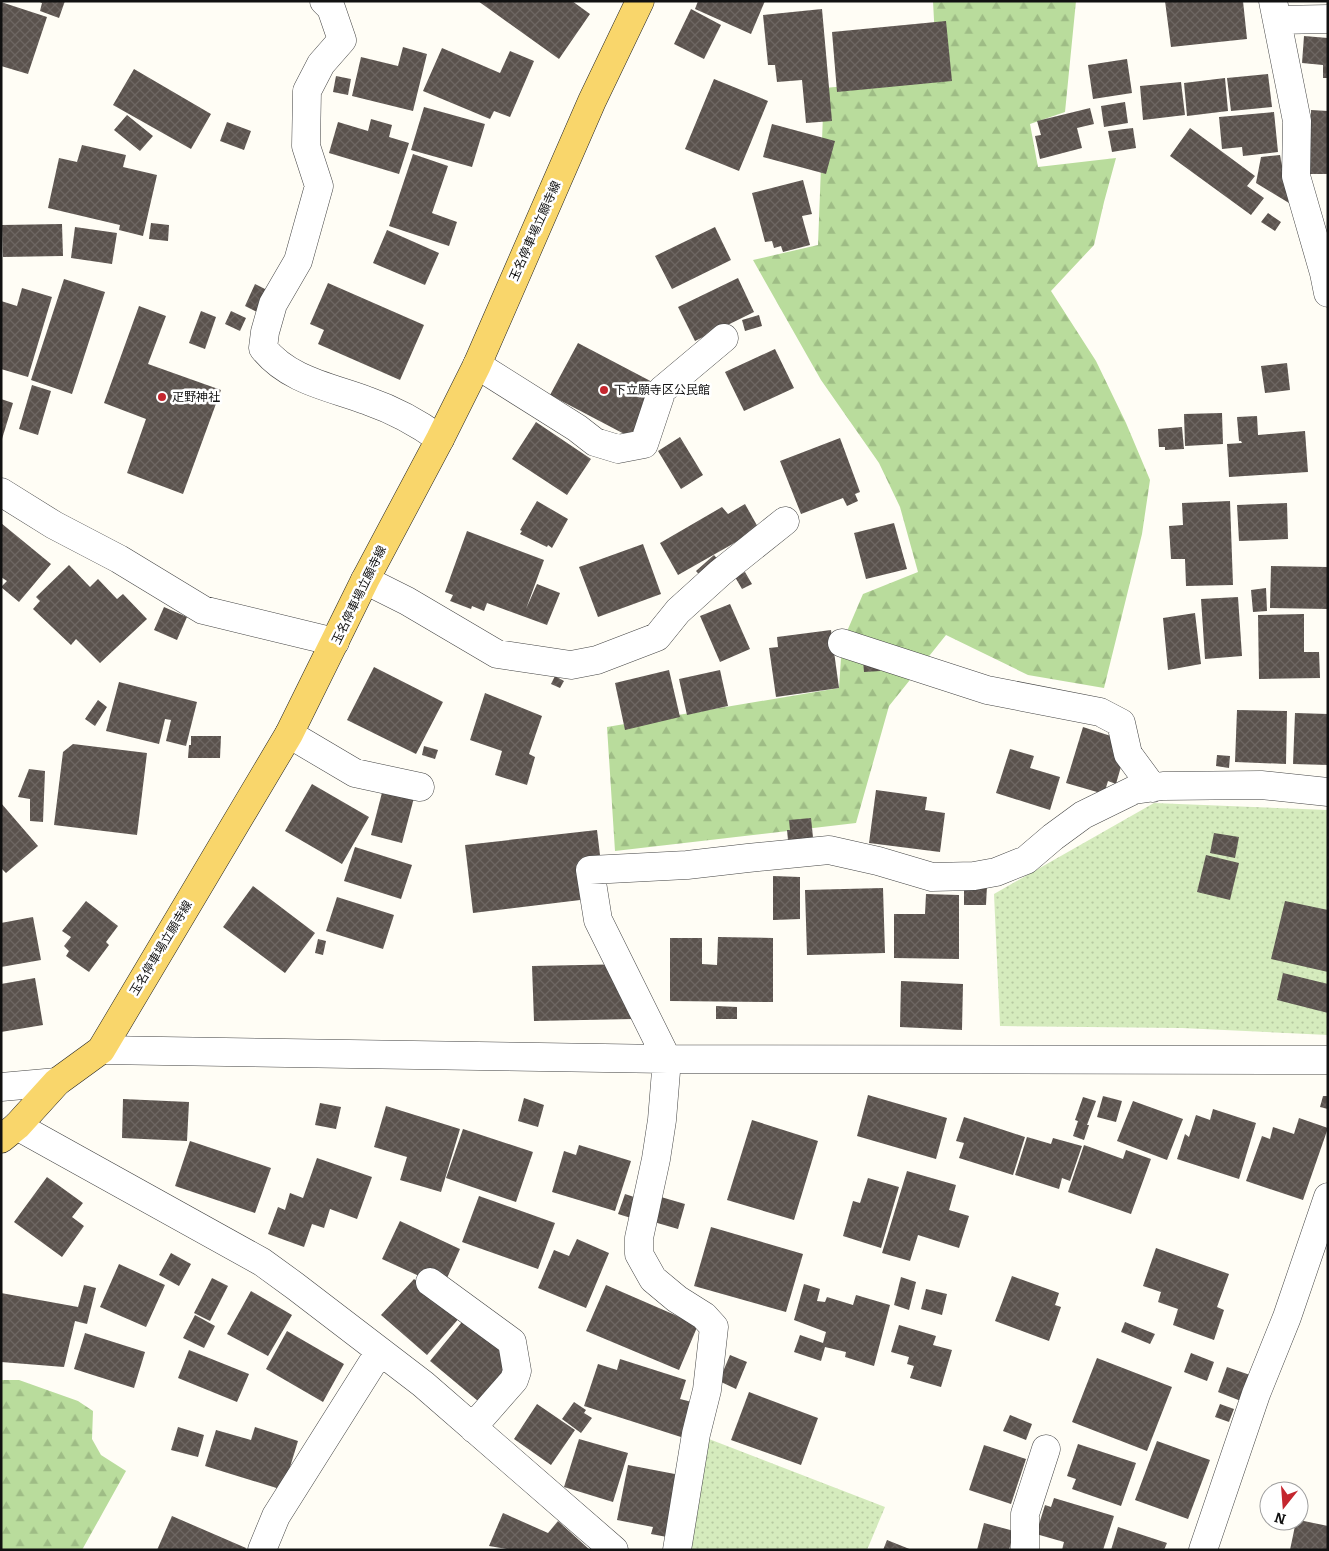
<svg xmlns="http://www.w3.org/2000/svg" width="1329" height="1551" font-family="Bitter,'Noto Sans JP',serif">
<defs>
<pattern id="grass-dots" width="8" height="8" patternUnits="userSpaceOnUse" patternTransform="scale(1.25)"><rect width="8" height="8" fill="#d5ebbd"/><path d="M2 2h.1M6 6h.1" fill="none" stroke="#b6c8a1" stroke-width="1.8" stroke-linecap="round"/></pattern>
<pattern id="forest-firs" width="22" height="20" patternUnits="userSpaceOnUse" patternTransform="scale(1.25)"><rect width="22" height="20" fill="#b9dc9c"/><path d="M5 1l3.5 6h-7zM16 11l3.5 6h-7z" fill="#9ebc85"/></pattern>
<pattern id="building-cross-hatch" width="8" height="8" patternUnits="userSpaceOnUse" patternTransform="scale(1.25)"><rect width="8" height="8" fill="#5a524d"/><path d="M0 0l8 8M0 8l8-8" fill="none" stroke="#6d6662"/></pattern>
</defs>
<rect width="100%" height="100%" fill="#fffdf5"/>
<!-- grass -->
<path fill="url(#grass-dots)" d="M1154 803 1328 810V1035L1182 1028 1000 1026 994 894Z
M696 1434 885 1507 867 1550H677Z"/>
<!-- forest -->
<path fill="url(#forest-firs)" d="M933 1H1076L1065 112 1030 124 1038 167 1116 158 1104 202 1094 245 1051 291 1096 361 1126 423 1150 480 1142 534 1104 688 1028 675 946 635 889 706 856 823 615 851 607 727 839 688 842 643 863 594 918 572 900 507 879 463 821 380 753 260 818 245 824 88 937 78Z
M1 1380H19L78 1401 93 1411 92 1439 101 1455 126 1471 82 1550H1Z"/>
<!-- building -->
<path fill="url(#building-cross-hatch)" d="M38 1H65L59 18 40 11 42 3Z
M478 1H572L590 14 559 59Z
M698 1H765L751 34 695 9Z
M1165 1H1243L1247 39 1171 47Z
M1 2 47 17 28 74 1 66Z
M691 9 721 25 704 59 674 44Z
M822 9 832 121 806 123 802 80 777 82 775 65H768L763 15Z
M946 21 952 81 837 92 832 32Z
M1304 36 1328 38V78H1323V65L1302 63Z
M403 47 427 54 413 111 352 96 361 57 398 66Z
M442 48 500 73 510 51 534 61 510 117 494 111 490 119 423 91Z
M1127 59 1132 93 1093 99 1088 65Z
M134 69 211 114 191 149 113 105Z
M1268 74 1272 107 1231 111 1227 78Z
M336 76 351 79 348 95 333 92Z
M1225 78 1228 111 1187 116 1184 83Z
M714 79 768 101 739 171 685 149Z
M1181 82 1185 115 1143 120 1140 86Z
M1125 102 1128 123 1104 127 1101 106Z
M424 107 485 124 472 167 411 150Z
M1090 108 1094 124 1077 128 1082 148 1040 159 1035 136 1041 135 1037 121Z
M1311 110 1328 111V174H1310Z
M1274 112 1278 152 1243 156 1242 147 1222 149 1219 117Z
M127 115 153 136 140 151 114 130Z
M371 119 392 125 389 137 409 143 399 174 329 153 338 122 368 131Z
M227 122 251 131 244 150 220 141Z
M772 124 835 141 826 174 763 157Z
M1133 128 1136 148 1112 152 1108 131Z
M1190 128 1255 176 1247 186 1264 198 1251 215 1170 156Z
M82 145 126 155 123 167 157 175 143 236 119 230 120 225 48 208 59 158 77 162Z
M413 154 448 166 432 213 457 222 449 246 389 226Z
M1280 155 1289 203 1256 183 1261 157Z
M803 180 812 214 802 216 810 245 783 252 781 246 774 248 772 241 765 242 752 193Z
M1268 213 1281 222 1275 231 1261 222Z
M151 223 169 225 168 241 149 239Z
M62 224 63 256 3 257 2 225Z
M75 227 117 233 112 264 71 258Z
M715 227 731 260 672 289 655 256Z
M387 230 439 253 425 285 373 263Z
M738 278 754 312 695 341 678 307Z
M64 279 105 292 72 394 31 380Z
M328 283 424 325 400 380 318 344 324 330 310 324Z
M255 284 273 293 263 315 245 306Z
M22 288 52 297 28 377 1 369V301L17 306Z
M139 306 166 316 148 364 221 390 183 494 127 473 146 419 104 403Z
M201 311 216 317 205 349 189 343Z
M231 311 246 318 240 331 225 324Z
M759 315 762 326 745 331 742 320Z
M578 343 658 385 630 437 550 395Z
M775 349 794 388 744 411 725 372Z
M1287 363 1290 390 1265 393 1261 366Z
M32 385 51 391 38 435 19 429Z
M1 399 13 403 2 439H1Z
M1222 413 1223 444 1185 446 1184 414Z
M1257 416 1258 435 1305 431 1308 472 1229 477 1227 444 1242 443 1241 441H1239L1237 417Z
M536 422 591 459 567 495 512 459Z
M1182 427 1184 449 1165 450V447H1159L1158 429Z
M680 437 703 475 681 489 658 451Z
M840 438 860 492 855 494 858 501 847 506 843 498 801 514 780 461Z
M537 501 568 519 552 548 548 545 547 547 520 534 522 531 520 530Z
M1230 501 1233 585 1186 586 1185 559H1171L1169 526 1183 525 1182 503Z
M1287 503 1288 539 1239 541 1237 505Z
M745 504 759 529 678 575 660 543 722 507 728 514Z
M1 523 51 564 19 602 1 587 7 581 1 577Z
M894 523 907 569 866 579 854 533Z
M467 531 544 560 526 609 537 584 560 593 547 625 487 603 484 611 472 606 471 609 450 601 453 595 445 592Z
M643 544 661 594 598 617 579 567Z
M714 555 720 562 702 578 696 571Z
M69 565 90 587 98 579 117 599 123 594 147 619 100 663 76 639 71 645 33 609 40 601 36 597Z
M1271 566 1328 567V609L1270 608Z
M745 572 752 584 742 589 735 577Z
M1266 588 1267 611 1253 612 1251 590Z
M1238 597 1242 656 1205 659 1201 599Z
M730 604 750 649 720 662 700 616Z
M164 607 187 617 177 640 154 630Z
M1195 613 1201 664 1168 670 1163 618Z
M1304 614V652H1319L1320 678 1259 679 1258 615Z
M831 630 839 688 776 697 769 648 778 647 777 637Z
M879 659 880 671 864 672 863 661Z
M374 667 443 702 416 754 347 720Z
M669 670 680 717 625 730 615 683Z
M720 670 728 706 687 715 679 679Z
M555 676 564 681 560 688 551 684Z
M119 682 197 702 186 746 166 741 171 720 165 719 159 744 106 731Z
M485 693 542 716 529 754 535 757 527 785 495 775 502 751 470 740Z
M98 700 107 707 95 726 85 719Z
M1237 710 1287 711 1286 764 1235 762Z
M1295 713 1328 714V765L1293 764Z
M1083 727 1117 738 1113 753 1124 756 1116 784 1108 781 1104 794 1066 783Z
M191 736H221L220 758H188L189 745H191Z
M73 744 147 753 137 835 54 825 63 752Z
M424 746 438 750 435 759 422 755Z
M1010 749 1034 756 1030 768 1060 777 1050 810 996 793Z
M1217 755 1230 756 1229 768 1216 766Z
M29 769 45 771 43 822 30 821V799L18 797Z
M312 784 369 817 342 864 285 831Z
M384 785 415 794 402 843 371 835Z
M876 790 927 797 925 810 945 813 940 852 869 843Z
M1 803 38 846 6 873 1 868Z
M811 818 814 847 789 850 787 830H790L789 820Z
M597 830 605 897 473 913 465 845Z
M1214 833 1239 837 1235 858 1210 853Z
M355 847 412 865 401 899 344 881Z
M1206 855 1239 863 1230 900 1197 892Z
M773 876 800 877V919L773 920Z
M253 886 315 933 285 973 223 927Z
M964 886H987L986 905H964Z
M883 888 885 953 807 955 805 890Z
M926 894 959 895V959L894 958V914H925Z
M337 897 394 915 383 949 326 931Z
M86 901 118 926 106 942 109 945 89 972 66 956 69 951 64 946 71 937 62 931Z
M1285 901 1328 910V972L1271 959Z
M33 917 41 960 1 967V923Z
M718 937 773 938V1002L670 1001V938H702V964L717 965Z
M318 939 326 941 323 955 315 953Z
M632 964 633 1019 534 1021 532 966Z
M1283 973 1328 984V1013L1277 1000Z
M35 978 43 1025 1 1032V984Z
M901 981 963 984 962 1030 900 1027Z
M716 1006 737 1007V1019H716Z
M868 1095 947 1118 936 1159 857 1136Z
M1103 1096 1122 1101 1116 1122 1097 1117Z
M1323 1096H1328V1109L1320 1107Z
M1083 1097 1096 1101 1087 1125H1089L1084 1140 1073 1136 1078 1121 1075 1120Z
M524 1098 544 1105 538 1127 518 1121Z
M123 1099 189 1102 187 1141 122 1138Z
M1133 1101 1183 1119 1167 1160 1117 1141Z
M320 1103 341 1107 336 1129 315 1125Z
M386 1106 460 1129 441 1192 400 1180 407 1157 374 1147Z
M1213 1109 1256 1123 1239 1179 1177 1159 1185 1134 1189 1137 1196 1115 1210 1120Z
M964 1117 1025 1137 1013 1175 959 1158 964 1143 956 1141Z
M1299 1118 1328 1128 1303 1200 1246 1181 1262 1136 1270 1139 1273 1127 1294 1134Z
M752 1120 818 1141 794 1220 727 1200Z
M463 1129 533 1152 516 1202 446 1178Z
M1027 1137 1051 1144 1053 1138 1082 1146 1070 1181 1062 1178 1059 1189 1015 1175Z
M190 1141 271 1168 255 1213 175 1186Z
M579 1145 631 1161 615 1211 552 1192 564 1151 576 1155Z
M1084 1145 1123 1159 1126 1150 1151 1159 1131 1214 1068 1192Z
M317 1158 372 1177 357 1219 330 1209 324 1228 312 1224 304 1247 268 1234 278 1207 285 1210 290 1193 303 1198Z
M907 1171 956 1185 949 1210 969 1216 959 1248 918 1235 910 1261 882 1253Z
M47 1177 83 1203 72 1217 84 1226 62 1257 14 1222Z
M868 1178 899 1187 881 1248 843 1236 853 1201 860 1203Z
M625 1194 637 1198 631 1218 618 1214Z
M479 1196 555 1223 538 1269 462 1242Z
M661 1197 685 1204 678 1229 654 1222Z
M400 1221 460 1249 443 1287 382 1259Z
M711 1227 803 1254 786 1312 694 1286Z
M577 1239 609 1253 586 1308 538 1288 554 1250 569 1256Z
M1156 1248 1229 1274 1217 1307 1224 1310 1214 1340 1173 1325 1178 1309 1158 1302 1161 1292 1143 1286Z
M171 1253 191 1264 179 1286 159 1275Z
M119 1264 165 1285 146 1327 100 1307Z
M1012 1276 1059 1293 1055 1305 1061 1307 1049 1341 995 1321Z
M901 1277 916 1282 909 1310 894 1305Z
M212 1278 228 1286 210 1321 194 1313Z
M414 1279 461 1316 427 1355 381 1315Z
M804 1284 820 1289 817 1301 825 1302 827 1297 853 1305 856 1295 890 1305 874 1366 845 1357 846 1352 825 1347 821 1361 794 1352 800 1335 823 1343 826 1332 794 1320Z
M84 1285 96 1288 87 1324 75 1321 64 1367 1 1362V1293L78 1307Z
M606 1285 698 1325 679 1370 586 1331Z
M926 1289 947 1294 942 1315 921 1309Z
M251 1291 292 1315 268 1356 227 1334Z
M195 1315 215 1326 204 1348 183 1338Z
M466 1317 521 1362 484 1406 430 1361Z
M1125 1322 1155 1334 1150 1344 1121 1332Z
M899 1325 936 1336 933 1345 952 1350 941 1387 910 1378 914 1366 907 1364 909 1357 891 1352Z
M287 1331 344 1364 323 1402 266 1369Z
M85 1333 145 1352 134 1388 74 1369Z
M189 1350 249 1374 237 1402 178 1378Z
M1191 1353 1214 1362 1207 1381 1184 1372Z
M730 1355 747 1362 736 1389 719 1381Z
M1097 1358 1172 1387 1147 1451 1072 1422Z
M620 1359 686 1380 680 1399 692 1402 681 1437 584 1406 598 1364 617 1370Z
M1227 1367 1250 1375 1241 1401 1218 1392Z
M749 1392 818 1418 801 1465 731 1440Z
M574 1402 586 1410 584 1413 592 1418 581 1433 562 1419Z
M537 1404 575 1430 551 1465 514 1439Z
M1220 1404 1234 1409 1229 1422 1215 1417Z
M1010 1415 1032 1424 1026 1440 1003 1431Z
M178 1427 204 1435 198 1457 171 1450Z
M255 1427 298 1441 283 1490 205 1466 216 1430 251 1440Z
M579 1439 628 1453 613 1502 564 1487Z
M1157 1441 1210 1460 1188 1519 1135 1500Z
M1078 1444 1136 1463 1121 1506 1072 1489 1076 1479 1067 1476Z
M984 1445 1026 1459 1011 1504 969 1490Z
M628 1465 680 1475 667 1537 651 1534 653 1527 617 1520Z
M1054 1498 1114 1516 1103 1550H1062L1064 1542 1036 1534 1045 1505 1051 1507Z
M503 1513 548 1533 558 1521 590 1550H513L489 1546Z
M172 1516 246 1548 245 1550H157Z
M1299 1520 1328 1526V1550H1290L1296 1521Z
M984 1523 1014 1531 1009 1550H977Z
M1118 1527 1167 1543 1164 1550H1111Z
M887 1540 912 1550H883Z"/>
<g fill="none" stroke-linecap="round" stroke-linejoin="round">
<!-- minor casing -->
<g stroke="#444" stroke-width="29">
<path id="minor" d="M324 1 331 8 342 40 321 64 307 91 306 146 319 186 298 261 273 304 265 332 263 348C289 381 331 387 368 401 394 410 418 423 440 439
M1273 1 1297 121 1296 176 1324 273 1328 293
M1277 20 1328 19
M477 365 577 428 595 442 618 449 644 444 662 390 724 338
M1 492 54 525 119 559 203 610 335 642
M365 580 407 601 497 654 571 665 597 660 657 637 678 611 720 573 785 521
M842 643 987 690 1100 712 1121 723 1128 754 1153 788
M289 734 355 773 420 787
M101 1050 667 1059 1328 1060
M1 1087 57 1082
M17 1126 262 1262 295 1286 423 1384 614 1550
M430 1282 512 1342 517 1371 514 1380 478 1421 474 1429
M262 1550 276 1516 380 1351
M677 1550 696 1434 707 1390 714 1327 704 1316 677 1299 653 1279 639 1254V1238L656 1159 662 1120 667 1059 598 920 590 870 687 865 748 858 829 850 878 861 932 877 974 876 996 872 1026 860 1053 837 1083 815 1134 790 1163 786 1261 785 1328 792
M1025 1550V1514L1046 1449
M1203 1550 1256 1394 1287 1317 1328 1197"/>
</g>
<!-- major casing -->
<g stroke="#222" stroke-width="29">
<path id="major" d="M1 1139 17 1126 57 1082 101 1050 289 734 365 580 440 439 477 365 592 101 640 1"/>
</g>
<!-- minor -->
<use href="#minor" stroke="#fff" stroke-width="28"/>
<!-- major -->
<use href="#major" stroke="#f9d66b" stroke-width="28"/>
</g>
<!-- markers -->
<g fill="#c4262e" stroke="#fff" stroke-width="2">
<circle cx="604" cy="390" r="5"/>
<circle cx="162" cy="397" r="5"/>
</g>
<g text-anchor="middle" dominant-baseline="central" stroke-width="5" stroke-linejoin="round" paint-order="stroke">
<!-- street labels -->
<g font-size="12" fill="#111" stroke="#fff">
<text transform="translate(535 231) rotate(-66)">玉名停車場立願寺線</text>
<text transform="translate(359 595) rotate(-64)">玉名停車場立願寺線</text>
<text transform="translate(161 948) rotate(-59)">玉名停車場立願寺線</text>
</g>
<!-- poi labels -->
<g font-size="12" fill="#111" stroke="#fff" text-anchor="start">
<text x="614" y="390">下立願寺区公民館</text>
<text x="172" y="397">疋野神社</text>
</g>
</g>
<!-- border -->
<rect width="1329" height="1551" fill="none" stroke="#111111" stroke-width="5"/>
<!-- north arrow -->
<g transform="translate(1284 1506) rotate(197)"><circle r="24" fill="#ffffff" stroke="#a0a0a0"/>
<path d="M0-4L9 19L0 12L-9 19Z" fill="#c4262e"/>
<text y="-8" font-size="14" font-weight="bold" text-anchor="middle" fill="#111111">N</text>
</g>
</svg>
